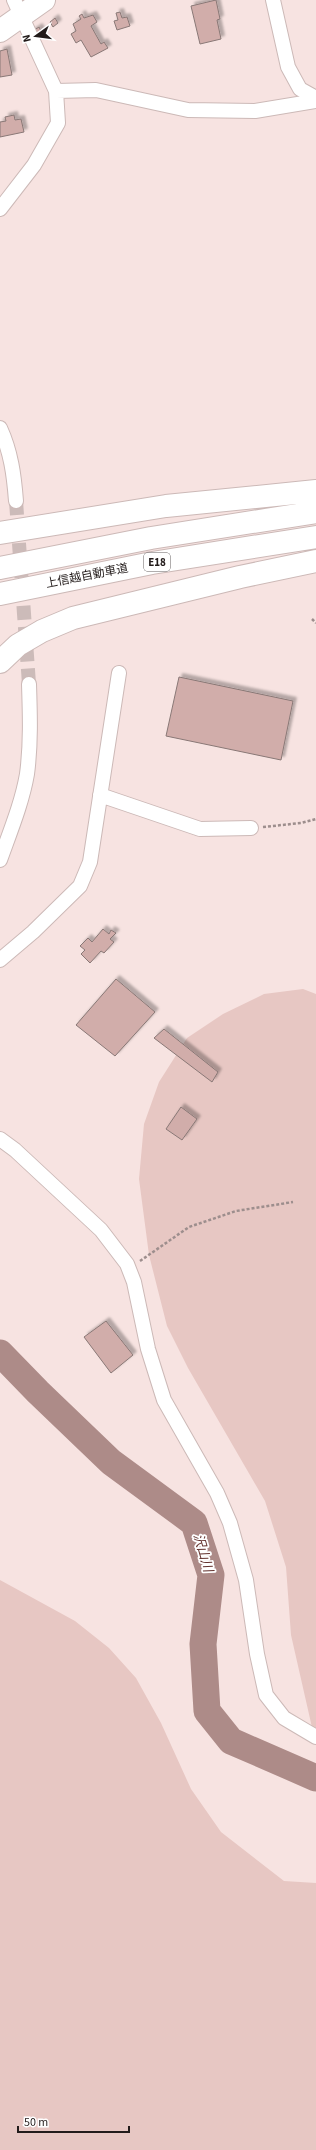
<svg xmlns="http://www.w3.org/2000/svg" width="316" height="2150" font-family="'Source Sans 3','Noto Sans JP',sans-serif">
<defs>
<filter id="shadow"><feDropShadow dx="3.5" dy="-3.5" stdDeviation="1" flood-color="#0004"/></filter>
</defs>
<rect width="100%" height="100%" fill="#f7e3e1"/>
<!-- green -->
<path fill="#e7c7c3" d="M303 989 316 994V1745L291 1635 286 1567 265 1501 188 1368 167 1326 149 1255 139 1179 144 1124 159 1082 187 1038 223 1014 264 994Z
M0 1580 75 1621 109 1648 136 1678 161 1723 191 1789 221 1832 284 1881 316 1883V2150H0Z"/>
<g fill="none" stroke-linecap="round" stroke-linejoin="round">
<!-- river -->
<path stroke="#ad8b88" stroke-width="27" d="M0 1353 38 1392 111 1462 194 1523 211 1575 203 1644 207 1711 231 1741 316 1778"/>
</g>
<!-- building -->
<path fill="#d1adaa" stroke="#897876" filter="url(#shadow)" d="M216 0 220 19 217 20 221 39 200 44 191 6Z
M120 12 122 18 127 17 130 26 117 30 114 21 118 20 116 13Z
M82 14 84 18 93 15 97 22 91 26 101 44 104 42 108 48 91 57 81 40 76 43 71 34 76 31 73 24 81 19 79 16Z
M55 18 58 23 53 27 50 22Z
M39 27 42 33 35 38 31 32Z
M7 49 12 75 0 77V51Z
M14 115 15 120 21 119 24 132 0 137V122L6 121 5 117Z
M179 677 293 701 281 760 166 736Z
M103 929 109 934 111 930 116 933 110 939 114 942 104 953 101 951 90 963 81 954 85 950 80 946 88 938 92 942Z
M116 979 155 1012 115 1056 76 1025Z
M164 1029 218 1072 212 1082 154 1038Z
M181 1107 197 1119 182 1140 166 1129Z
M106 1321 133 1355 111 1373 84 1337Z"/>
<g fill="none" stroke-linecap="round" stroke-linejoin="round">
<!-- street-tunnel -->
<path stroke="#ccbbb9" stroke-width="14" stroke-dasharray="14 7" stroke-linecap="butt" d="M16 501 29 684"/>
<!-- street casing -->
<g stroke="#ccb9b7" stroke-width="16">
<path id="street" d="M273 0 288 67 300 89 316 98
M56 91 96 90 188 110 255 111 316 101
M0 209 34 165 58 123 56 91 14 0
M0 428C11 452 14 475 16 501
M100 795 200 829 251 828
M0 860C10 832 22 803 27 774 31 744 30 714 29 684
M0 960 33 932 80 886 90 862 119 673
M0 1139 15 1150 101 1230 127 1264 134 1282 148 1349 164 1400 217 1493 230 1523 246 1580 257 1654 266 1695 284 1718 316 1737"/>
</g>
<!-- primary casing -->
<g stroke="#ccb9b7" stroke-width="24">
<path id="primary" d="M0 31 44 0"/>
</g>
<!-- highway casing -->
<g stroke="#ccb9b7" stroke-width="24">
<path id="highway" d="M0 533 166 506 316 491
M0 568 151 538 316 512
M0 594 152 563 316 537
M0 662 18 645 42 631 73 618 240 577 316 561"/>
</g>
<!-- path -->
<path stroke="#9d8e8d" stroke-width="2.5" stroke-dasharray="3 2" stroke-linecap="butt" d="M312 619 316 623
M263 827 301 823 316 819
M140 1261 189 1227 236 1211 293 1202"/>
<!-- street -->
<use href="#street" stroke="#fff" stroke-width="14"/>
<!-- primary -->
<use href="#primary" stroke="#fff" stroke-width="22"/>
<!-- highway -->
<use href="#highway" stroke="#fff" stroke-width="22"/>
</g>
<g text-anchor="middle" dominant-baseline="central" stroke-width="3.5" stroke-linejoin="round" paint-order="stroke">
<!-- shield labels -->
<rect fill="#fff" stroke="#645f5f" stroke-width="1" x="144" y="553" width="26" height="18" rx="3"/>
<g font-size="11" font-weight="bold" fill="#221b1a">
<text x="157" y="562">E18</text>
</g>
<!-- street labels -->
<g font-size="12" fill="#221b1a" stroke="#fff">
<text transform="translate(87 576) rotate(-11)">上信越自動車道</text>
</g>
<!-- water labels -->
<g font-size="13" font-style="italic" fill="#64332f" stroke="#fff">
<text transform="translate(203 1553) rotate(74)">沢山川</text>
</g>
</g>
<!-- north arrow -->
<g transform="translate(36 36) rotate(256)" stroke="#ffffff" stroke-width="3" paint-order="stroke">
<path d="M0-3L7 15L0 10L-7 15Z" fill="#221b1a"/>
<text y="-6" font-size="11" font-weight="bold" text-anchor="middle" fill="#221b1a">N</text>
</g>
<!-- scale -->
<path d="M18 2126v6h111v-6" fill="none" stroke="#221b1a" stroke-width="2"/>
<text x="24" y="2126" font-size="12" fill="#221b1a" stroke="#ffffff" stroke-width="3" paint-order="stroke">50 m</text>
</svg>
